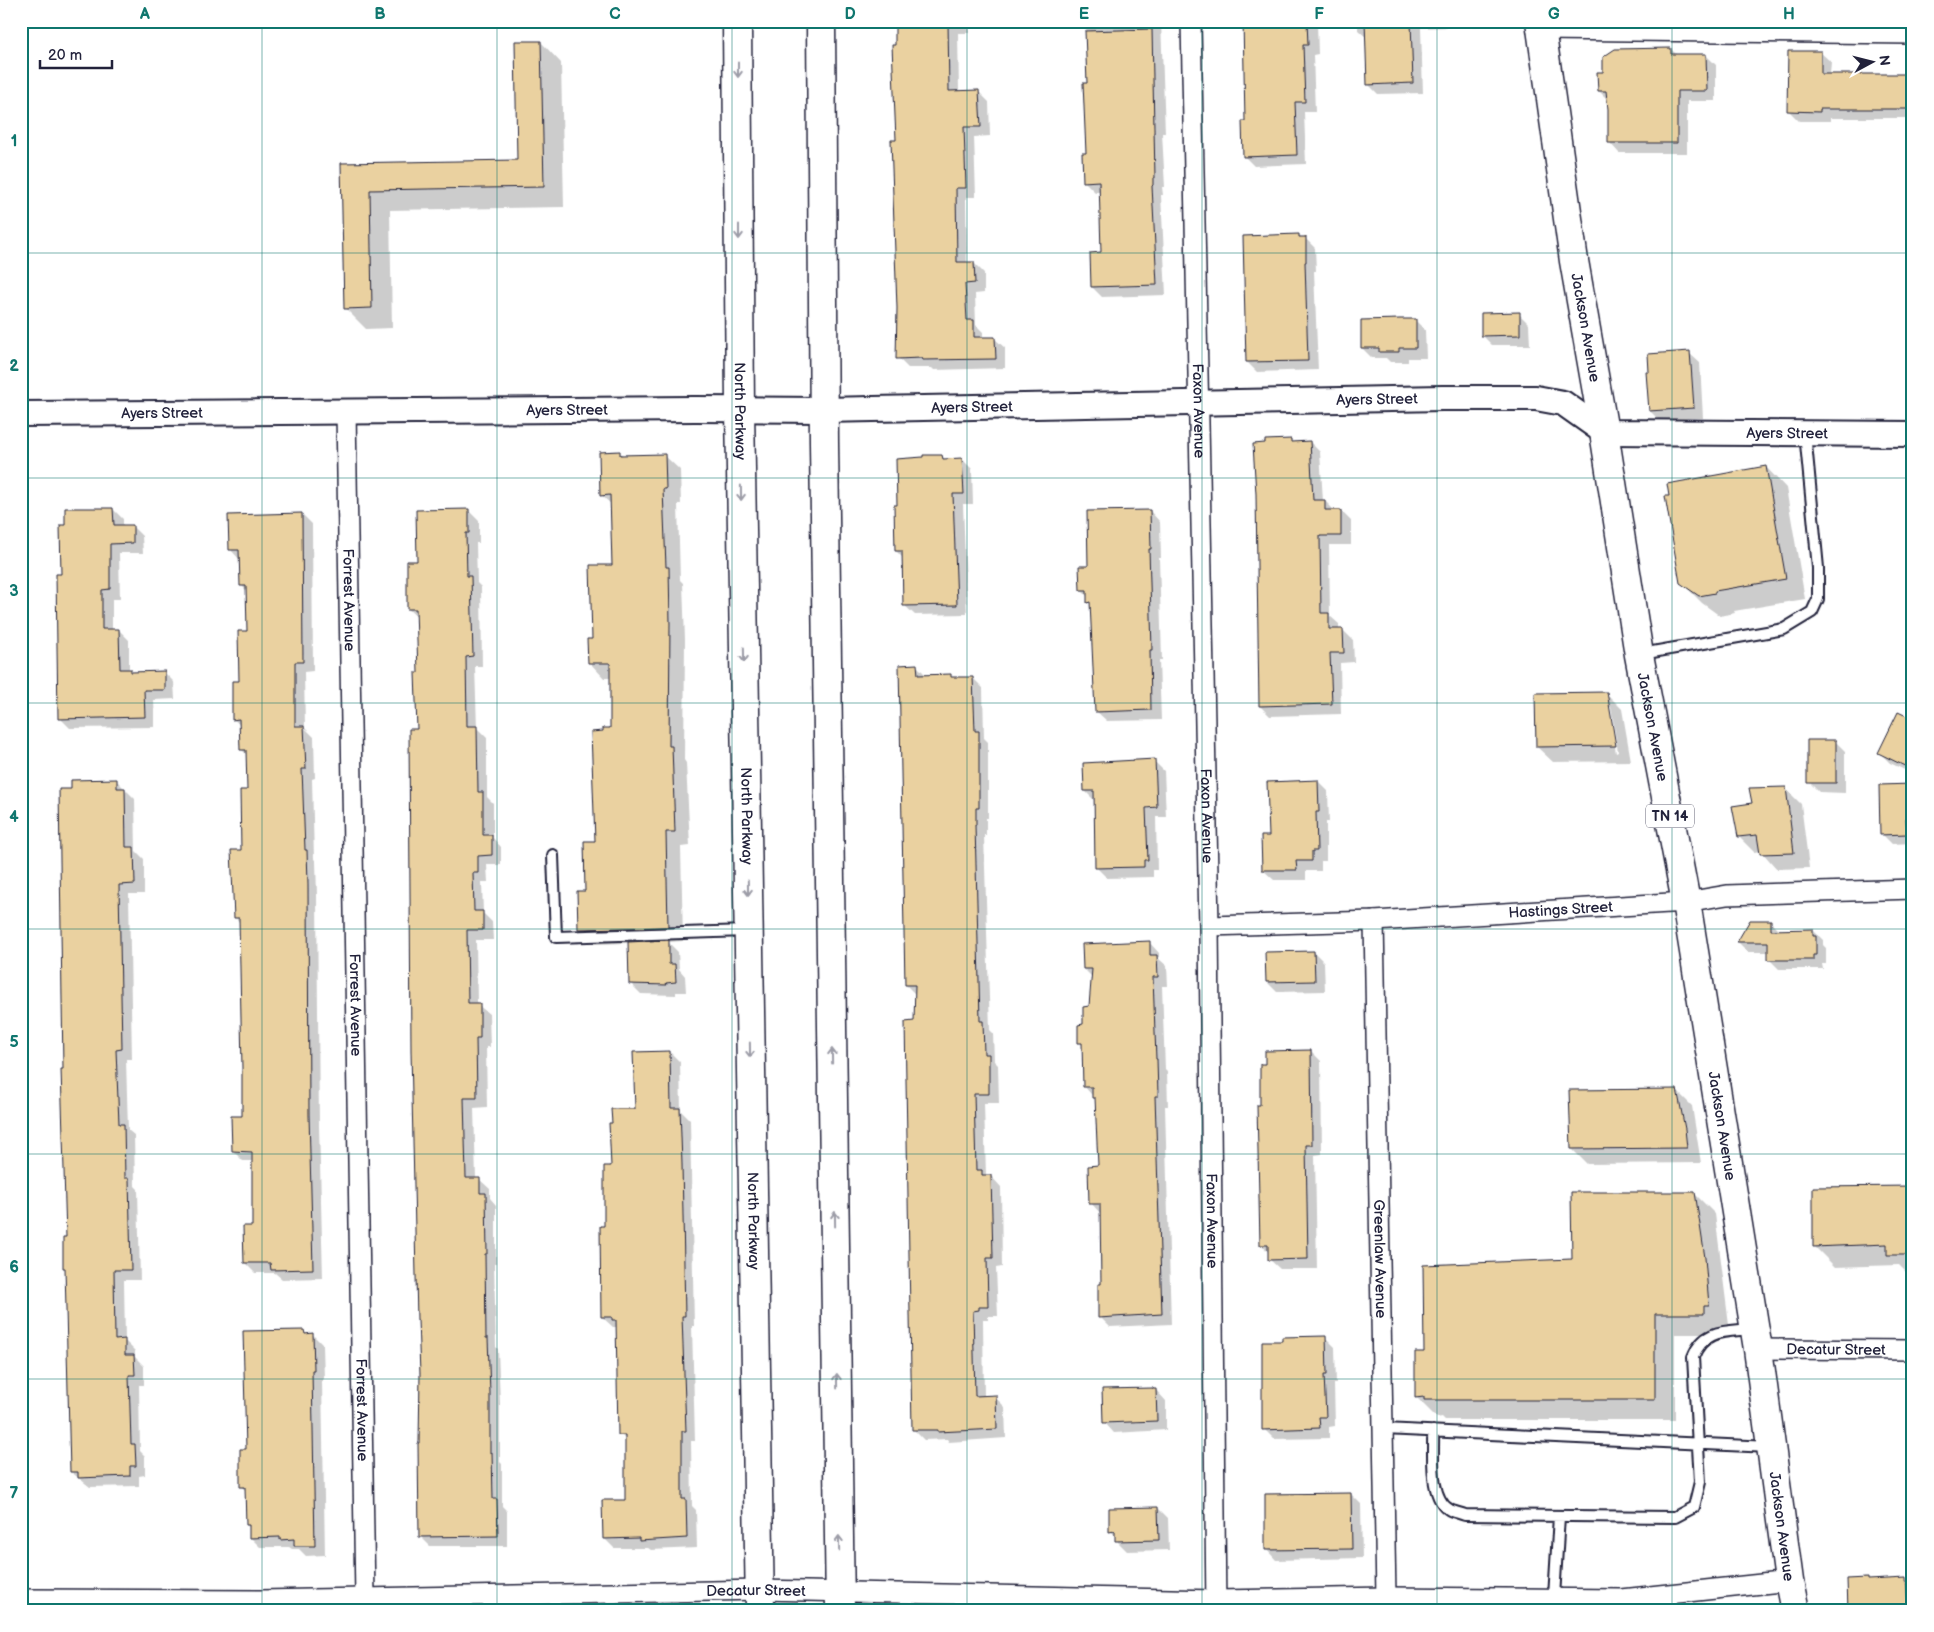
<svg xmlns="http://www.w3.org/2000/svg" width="1934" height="1632" font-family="'Balsamiq Sans',sans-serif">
<rect width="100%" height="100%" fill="#fff"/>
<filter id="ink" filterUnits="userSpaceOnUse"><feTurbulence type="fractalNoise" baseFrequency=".02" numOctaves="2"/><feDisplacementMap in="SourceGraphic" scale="10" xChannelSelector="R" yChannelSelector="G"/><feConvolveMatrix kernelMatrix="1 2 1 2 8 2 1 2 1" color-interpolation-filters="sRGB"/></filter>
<g filter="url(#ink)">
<!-- shadow -->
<path fill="#0003" fill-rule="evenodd" d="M896 21H969L970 33H958L959 92H979L989 102 990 136 974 137 976 197H966L967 263H974L984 273V293L975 294 976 325 983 332V338H994L1005 348V368L934 370 932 368H908L898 358Z
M1086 21H1161L1165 133H1162L1165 187H1162L1163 195H1161L1166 295 1102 297 1092 287 1103 253 1100 191 1095 192 1085 182 1088 84Z
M1244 21 1317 22 1318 54 1313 55 1315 112H1304L1306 164 1254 166 1244 156 1246 122Z
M1358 21H1482V26L1421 28 1423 93 1378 94 1368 84 1367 38 1358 30Z
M541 42 561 63 564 207 390 210 392 328 366 329 345 308 342 164 518 161Z
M1671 49 1677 55H1706L1716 65V101H1687V153H1619L1609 142 1608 100 1599 91 1605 73Z
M1820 52 1831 62 1830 75H1911L1913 77V118H1830V121H1799L1788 110Z
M1299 235 1302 238H1305L1315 248 1316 271H1314L1318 370 1257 372 1247 362Z
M1519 314 1529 324 1530 345H1492L1482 335Z
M1415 320 1425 330 1426 358H1408V362H1390L1386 358H1372L1362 348Z
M1689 353 1700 363 1703 418 1660 421 1650 411Z
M1290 440 1293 443 1310 442 1320 452 1323 501H1325L1335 511H1341L1351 521V545H1329L1330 616 1339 624V630H1343L1353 640 1354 662 1340 663 1341 714 1270 716 1260 706Z
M619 452 624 456 664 455 680 470 681 504H678L680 580 683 583 685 640 684 760 686 763 690 846 681 847 683 941 668 942 678 952 679 969 685 976 686 992H676V995L641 994 631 984 629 943 594 944 579 929 596 842 604 732 611 729V678H604L589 662 613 566 612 505 601 495Z
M942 456 945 460 962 459 972 469 973 504H963L967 614 915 615 904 605 903 558 896 551 898 506Z
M1766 467 1786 488 1805 599 1734 611 1735 613 1720 616 1702 603 1681 582Z
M113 509 123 519V526H132L142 536 143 553H119L120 599H112V630H119L129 640V669L133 673 164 672 174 682 175 699 154 700 155 727 70 728 60 718 63 575Z
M469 511 479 521V543H476L477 583 481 587 482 666H475L477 728 487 738V797L493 803V838L501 847V865H487L488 882H482L483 913 492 922 493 940H476L477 1004 489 1014 490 1047H486L487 1107 474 1108 476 1179H479L490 1189V1198L496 1205V1264H494L496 1347 498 1349 500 1404V1462L502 1464V1506L507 1511V1546H430L420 1536 419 675 418 618 408 609 418 562Z
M1150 511 1160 522 1161 558H1159L1162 660H1159L1161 720 1107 721 1096 711 1092 605 1089 602 1088 597 1081 590 1090 567Z
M302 514 312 524 313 671 304 672 305 728 314 737 315 778 312 779 314 859 316 861 317 895 319 1126 323 1278 282 1279 275 1273H255L245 1263 254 1227 253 1161H243L233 1151 243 1117 240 923 235 917 248 791 247 755 241 749V726L233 719 248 632 247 591 241 585 240 560 230 549Z
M917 666 927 676H950L953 679 973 678 983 688 984 738 988 742V818H986V835H984L990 1030 993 1033 994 1061 998 1065 999 1103H984L986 1176H991L1001 1187 1002 1267 996 1268 998 1316H988V1320H983L984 1397H995L1005 1407 1006 1438 949 1442 947 1439 924 1440 914 1430 916 995 906 985Z
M1606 693 1622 709 1631 761 1553 762 1537 747ZM1608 707H1611L1618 752 1616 753Z
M1913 720V774L1890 763 1880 753Z
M1835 741 1845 751V793L1819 792 1809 782Z
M1154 761 1164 771 1166 817H1156L1157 870H1153V877L1107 878 1097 868 1095 801 1085 791Z
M117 781 135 799 136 851 144 859V894H129L132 1059H126L128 1130 134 1135 135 1186 138 1189 140 1280H124L125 1341 135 1351V1357L144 1366V1385H139L140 1451 145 1456V1475L139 1476V1486L90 1487 71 1472 64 1070 72 790Z
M1318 781 1328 791 1329 822H1326V861H1321V871H1306V880H1274L1263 870 1270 837Z
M1913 785V843L1892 844 1882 834Z
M1786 789 1801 804 1809 868 1777 869 1761 851 1754 852 1739 837 1753 804Z
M1771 922 1780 931 1813 930 1823 940V945L1826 948V964H1822L1823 969H1779L1769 959V952H1748L1738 942Z
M1149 942 1159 953V959L1167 966 1168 986H1162L1165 1069 1167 1071 1168 1106H1165L1171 1324 1110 1327 1100 1317 1103 1285 1101 1214 1091 1203 1099 1167 1097 1101 1084 1086 1083 1046 1080 1042 1090 1008 1092 977 1084 969Z
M1314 952 1324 962 1325 991 1277 992 1267 982Z
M1311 1051 1321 1061 1322 1154 1315 1155 1317 1269H1280L1269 1259V1253L1261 1244V1106L1267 1066Z
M670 1052 680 1062 681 1111 690 1120 694 1326H692L695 1441H691L692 1506 696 1510 697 1548 651 1550 648 1548H614L604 1538 626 1501V1440L620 1434 617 1327H613L602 1317 606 1227 612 1167 636 1110Z
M1677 1091 1692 1106 1701 1163 1587 1164 1572 1149Z
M1913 1187V1275H1909L1899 1265 1835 1267 1814 1246Z
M1694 1193 1715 1214 1729 1325H1724V1334H1675V1420H1445L1442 1417 1437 1418 1416 1397 1425 1353 1573 1260Z
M304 1332 307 1335H313L323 1345 324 1379 322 1380 325 1555 306 1556 299 1549H292L289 1547H260L250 1537V1528L247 1525 246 1491 242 1487 248 1450Z
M1325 1337 1335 1347 1336 1384H1334L1335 1426 1329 1427V1438L1274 1439 1264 1429 1283 1342Z
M1156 1390 1166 1401V1430L1114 1433 1104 1422Z
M1351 1494 1361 1504 1362 1558 1276 1560 1266 1549Z
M1158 1508 1168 1518 1169 1550 1127 1551 1117 1541 1116 1537 1111 1531Z
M1866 1579 1868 1581 1906 1579 1913 1586V1611H1850Z"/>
<!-- building -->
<path fill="#ead1a0" stroke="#22223b" d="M895 21H948L949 91 979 90 981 127H964L966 188H956L957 262H974L975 283 965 284 967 320H974V337H995L996 359 923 360 922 358 896 359 897 308 891 140H896L892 45H895Z
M1243 21H1307L1308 45H1303L1305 102H1295L1297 155 1243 157 1242 121H1245Z
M1365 21H1411L1413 83 1367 85Z
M1152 29 1155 178H1153V185L1152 186 1157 285 1091 287 1090 253 1101 252 1099 181 1083 182 1082 153H1086L1083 83H1087L1085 31Z
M515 41H541L544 187 370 190 372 308 344 309 341 163 517 160Z
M1671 48V54H1706L1707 91H1677V143H1608V109L1606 91H1598L1597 72H1603V57L1615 49Z
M1788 51H1821V74H1911V109H1820V112L1787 111Z
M1299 234V237H1306V262H1305L1308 361 1246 362 1243 236Z
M1520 312V335L1481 336V313Z
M1400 319H1416V348H1399V352H1379V348H1361V320Z
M1690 351 1694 408 1649 411 1646 372H1649L1648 354Z
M1291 439V442L1310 441 1313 500H1325V510H1341V536H1320L1321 613H1329V629H1343L1344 653H1330L1332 704 1259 706 1256 494 1253 444 1265 443V440Z
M620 451V455L665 454 666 489H663L666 567H669L670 624 669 746H672L675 832H666L668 927 578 929 577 891H585L584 841H595L591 732 603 731V728H610V663H588L587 639H592L590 565H612L610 495 600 496 599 452Z
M923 455H942L943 459 962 458 964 494H953L957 605 903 606 902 551H895L894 505H897L896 459 923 457Z
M1766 466 1786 579 1715 591V593L1699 596 1680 583 1665 496H1669L1667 484Z
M65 508H113L114 525H133V543L110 544V589L102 590V629H119L120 669H131V672L165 671V690H144L145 717 58 719 56 574H61L60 525H65Z
M469 509V533H466L467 576H471L473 656 466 657 467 726H477L478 792H483V835H492V855L478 856V873H473L474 911H483V930H467L468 1003H480V1038H476L477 1098H464L466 1178H480V1193H486L487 1254H485L486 1338H488L490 1393V1453L492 1452 493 1499H497L498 1536 419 1537 418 1443H419L420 1374 418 1320H417L411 1051 409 729H417L415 673H418L416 609H407V561H417L416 510Z
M1150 510 1151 549H1149L1152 650H1150L1151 710 1095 712 1090 602 1087 603V590H1080L1079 566H1088L1087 511Z
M302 513 303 662H295V726H304L306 769H302L305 850H307L308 884 309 1115 313 1269 271 1270 270 1263H244L243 1226H252V1152L232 1151 231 1116H242V1068L239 918H234L231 850H241L240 790H247L246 750H240L239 719 232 720V681H239L238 631H247L246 586H240L239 550H229L228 515Z
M917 664 918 675 951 674V677H973L975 731H979V808H976V825H975L980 1021H983L984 1054H989V1094H974L976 1170H982V1175H991L993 1258H987L988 1307H979V1310L973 1311 975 1396 996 1395 997 1429 938 1432V1430H912L905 1022 914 1021 915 985H905L899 665Z
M1607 692 1616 746 1536 747 1535 693Z
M1898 712 1913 719V770L1878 753Z
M1807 740H1836V783H1807Z
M1155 759 1157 807 1146 808 1148 860H1144V867L1095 868 1094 791H1084L1083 763Z
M117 779V788H125L126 847H134L135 884 119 885 122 1049 116 1050 119 1124H124L125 1178H129L131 1270H114L115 1340 125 1339V1355H134L135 1375H129L131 1444H135L136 1466H130V1476L78 1478V1472H70L65 1268H63V1237H66L61 1069H63L59 789H71V780Z
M1318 780 1319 812H1316L1317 851H1312V861H1296L1297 870H1262L1261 836H1269L1267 782Z
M1913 784V819H1906L1907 834 1880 835 1879 785Z
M1786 787 1794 853 1760 854 1757 835 1738 837 1732 806 1752 803 1749 788Z
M1750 920H1771V930L1813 929V936H1816V955H1813V960H1768V942H1737Z
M669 940V964H675L676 982 666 983 667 985 629 984 628 942Z
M1150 941V955H1157L1158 977H1153L1156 1059H1157L1158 1096H1155L1162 1314 1098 1318V1284H1101L1100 1204H1089L1088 1166 1098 1165 1095 1098H1092V1087H1083L1082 1043H1078V1025L1083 1024V1007L1089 1006 1092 969H1083L1082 944Z
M1314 951 1315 981 1266 982 1265 952Z
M1311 1050 1312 1145H1306L1308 1259 1268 1260V1245H1260L1257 1105H1260V1064H1265V1051Z
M670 1051 671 1108H680L682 1164 685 1316H682L686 1431H682V1499H686L687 1538 639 1541V1538L603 1539 602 1500H625V1435H618L616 1320H612V1317H601L600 1226H604V1166H611L609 1123H612L611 1109H635L633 1052Z
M1677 1089 1685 1129 1687 1148 1571 1149 1569 1090Z
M1913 1186 1911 1255H1887V1244L1813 1247V1187Z
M1571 1192H1695L1705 1258 1709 1305H1704V1314H1655V1400H1424V1397L1415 1398V1352H1424L1423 1265 1572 1259Z
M304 1330 305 1334 313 1333 314 1370H312L315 1546H294V1539L280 1540V1537L249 1538V1525H246L245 1487H240V1449H246L243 1331Z
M1326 1336 1327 1375H1324L1326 1417H1319L1320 1428 1262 1430V1341H1282V1337Z
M1153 1388V1389H1156L1157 1421 1103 1423 1102 1389Z
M1351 1493 1352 1549 1265 1550V1494Z
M1158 1507 1159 1540 1115 1541V1531L1109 1532V1508Z
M1867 1578V1580L1906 1578 1908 1607 1876 1609V1611H1848L1847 1579Z"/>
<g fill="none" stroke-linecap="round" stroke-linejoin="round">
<!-- service casing -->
<g stroke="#22223b" stroke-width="14">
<path id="service" d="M1641 654 1784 629 1812 612 1818 599V568L1805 433
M553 855 556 937 747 931
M1384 1429 1770 1447
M1433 1431C1434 1453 1428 1498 1450 1510 1454 1512 1460 1513 1465 1515L1675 1517 1694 1507 1700 1482 1693 1357C1704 1328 1727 1332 1753 1329
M1554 1597 1559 1516"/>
</g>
<!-- minor casing -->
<g stroke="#22223b" stroke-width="22">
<g id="minor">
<path id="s1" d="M1191 21 1209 926 1216 1611"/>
<path d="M1542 30 1913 34"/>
<path id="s2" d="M346 411 365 1598"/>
<path id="s3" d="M1374 921 1386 1597"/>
<path id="s4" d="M1209 926 1374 921 1686 902 1727 895 1913 889"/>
<path id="s5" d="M1758 1349 1913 1350"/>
<path id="s6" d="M21 1599 261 1600 760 1590 1216 1600 1386 1597 1622 1599 1789 1581"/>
</g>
</g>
<!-- tertiary casing -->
<g stroke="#22223b" stroke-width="28">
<g id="tertiary">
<path id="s7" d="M21 414 695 409 823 410 1442 398H1536L1563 403 1604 432 1913 434"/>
</g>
</g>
<!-- primary casing -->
<g stroke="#22223b" stroke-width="31">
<g id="primary">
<path id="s8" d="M737 21 740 409 760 1611"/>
<path d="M821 21 824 443 840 1611"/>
<path id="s9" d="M1540 21 1574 261 1604 432 1639 655 1686 902 1758 1349 1789 1581 1795 1611"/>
</g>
</g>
<!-- service -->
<use href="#service" stroke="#fff" stroke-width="10"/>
<!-- minor -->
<use href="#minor" stroke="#fff" stroke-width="19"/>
<!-- tertiary -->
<use href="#tertiary" stroke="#fff" stroke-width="24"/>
<!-- primary -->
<use href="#primary" stroke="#fff" stroke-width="28"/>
</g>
<!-- one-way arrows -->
<defs><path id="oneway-shaft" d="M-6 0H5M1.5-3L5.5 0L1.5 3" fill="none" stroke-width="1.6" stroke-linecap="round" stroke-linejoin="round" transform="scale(1.25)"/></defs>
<g stroke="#9c9ca7">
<use href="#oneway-shaft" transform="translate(738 70) rotate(90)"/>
<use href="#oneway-shaft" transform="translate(739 232) rotate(90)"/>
<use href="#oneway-shaft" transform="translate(741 493) rotate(89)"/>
<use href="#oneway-shaft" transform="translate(744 655) rotate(89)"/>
<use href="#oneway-shaft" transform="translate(748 888) rotate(89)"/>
<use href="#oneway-shaft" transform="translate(750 1050) rotate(89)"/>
<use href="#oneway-shaft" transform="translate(832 1056) rotate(-91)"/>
<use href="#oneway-shaft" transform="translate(835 1219) rotate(-91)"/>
<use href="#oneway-shaft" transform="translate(837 1381) rotate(-91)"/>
<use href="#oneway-shaft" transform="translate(839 1543) rotate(-91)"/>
</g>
</g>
<!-- grid -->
<path fill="none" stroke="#0f766e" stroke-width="1" stroke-opacity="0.55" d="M262 21V1611M497 21V1611M732 21V1611M967 21V1611M1202 21V1611M1437 21V1611M1672 21V1611M21 253H1913M21 478H1913M21 703H1913M21 929H1913M21 1154H1913M21 1379H1913"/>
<g text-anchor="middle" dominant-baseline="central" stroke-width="4" stroke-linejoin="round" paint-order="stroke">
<!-- shield labels -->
<rect fill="#fff" stroke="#646476" stroke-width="1" x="1646" y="804.5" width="48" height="23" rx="4"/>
<g font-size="14" font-weight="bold" fill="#22223b">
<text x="1670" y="816">TN 14</text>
</g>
<!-- street labels -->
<g font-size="15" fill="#22223b" stroke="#fff">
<text stroke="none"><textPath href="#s9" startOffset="310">Jackson Avenue</textPath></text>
<text stroke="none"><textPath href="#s7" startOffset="1356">Ayers Street</textPath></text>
<text stroke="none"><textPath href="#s7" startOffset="951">Ayers Street</textPath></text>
<text stroke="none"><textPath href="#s7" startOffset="546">Ayers Street</textPath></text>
<text stroke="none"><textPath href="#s8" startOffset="390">North Parkway</textPath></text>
<text stroke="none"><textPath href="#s1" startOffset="390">Faxon Avenue</textPath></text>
<text stroke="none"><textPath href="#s7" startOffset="141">Ayers Street</textPath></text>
<text stroke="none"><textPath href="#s7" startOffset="1776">Ayers Street</textPath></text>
<text stroke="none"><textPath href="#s2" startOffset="189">Forrest Avenue</textPath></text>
<text stroke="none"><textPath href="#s9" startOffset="715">Jackson Avenue</textPath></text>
<text stroke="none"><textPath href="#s8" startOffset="795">North Parkway</textPath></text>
<text stroke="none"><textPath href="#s1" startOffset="795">Faxon Avenue</textPath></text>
<text stroke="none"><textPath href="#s4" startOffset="352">Hastings Street</textPath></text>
<text stroke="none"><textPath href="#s2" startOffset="594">Forrest Avenue</textPath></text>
<text stroke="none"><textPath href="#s9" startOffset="1120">Jackson Avenue</textPath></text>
<text stroke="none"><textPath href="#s8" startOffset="1200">North Parkway</textPath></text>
<text stroke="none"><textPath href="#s1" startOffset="1200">Faxon Avenue</textPath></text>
<text stroke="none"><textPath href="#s3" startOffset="338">Greenlaw Avenue</textPath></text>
<text stroke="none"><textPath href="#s5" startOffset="78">Decatur Street</textPath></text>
<text stroke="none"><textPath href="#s2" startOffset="999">Forrest Avenue</textPath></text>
<text stroke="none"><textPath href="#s9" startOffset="1525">Jackson Avenue</textPath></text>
<text stroke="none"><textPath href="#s6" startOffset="735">Decatur Street</textPath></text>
</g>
</g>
<!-- margin -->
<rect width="1934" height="1632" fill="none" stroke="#fff" stroke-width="55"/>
<!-- north arrow -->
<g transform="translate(1872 62) rotate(83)" stroke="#ffffff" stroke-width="4" paint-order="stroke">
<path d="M0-4L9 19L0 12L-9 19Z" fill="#22223b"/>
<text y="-8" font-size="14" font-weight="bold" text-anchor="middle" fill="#22223b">N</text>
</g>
<!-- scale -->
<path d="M40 60v8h72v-8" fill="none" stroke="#22223b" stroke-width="2.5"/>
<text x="48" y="60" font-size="15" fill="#22223b" stroke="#ffffff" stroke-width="4" paint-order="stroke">20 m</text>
<rect x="28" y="28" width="1878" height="1576" fill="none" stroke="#0f766e" stroke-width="2"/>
<g font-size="16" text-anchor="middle" font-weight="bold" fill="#0f766e">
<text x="145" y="19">A</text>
<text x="380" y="19">B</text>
<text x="615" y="19">C</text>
<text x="850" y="19">D</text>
<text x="1084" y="19">E</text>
<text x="1319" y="19">F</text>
<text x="1554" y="19">G</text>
<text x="1789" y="19">H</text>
<text x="14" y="146">1</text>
<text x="14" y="371">2</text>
<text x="14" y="596">3</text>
<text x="14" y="822">4</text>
<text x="14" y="1047">5</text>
<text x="14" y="1272">6</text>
<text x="14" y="1498">7</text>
</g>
</svg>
